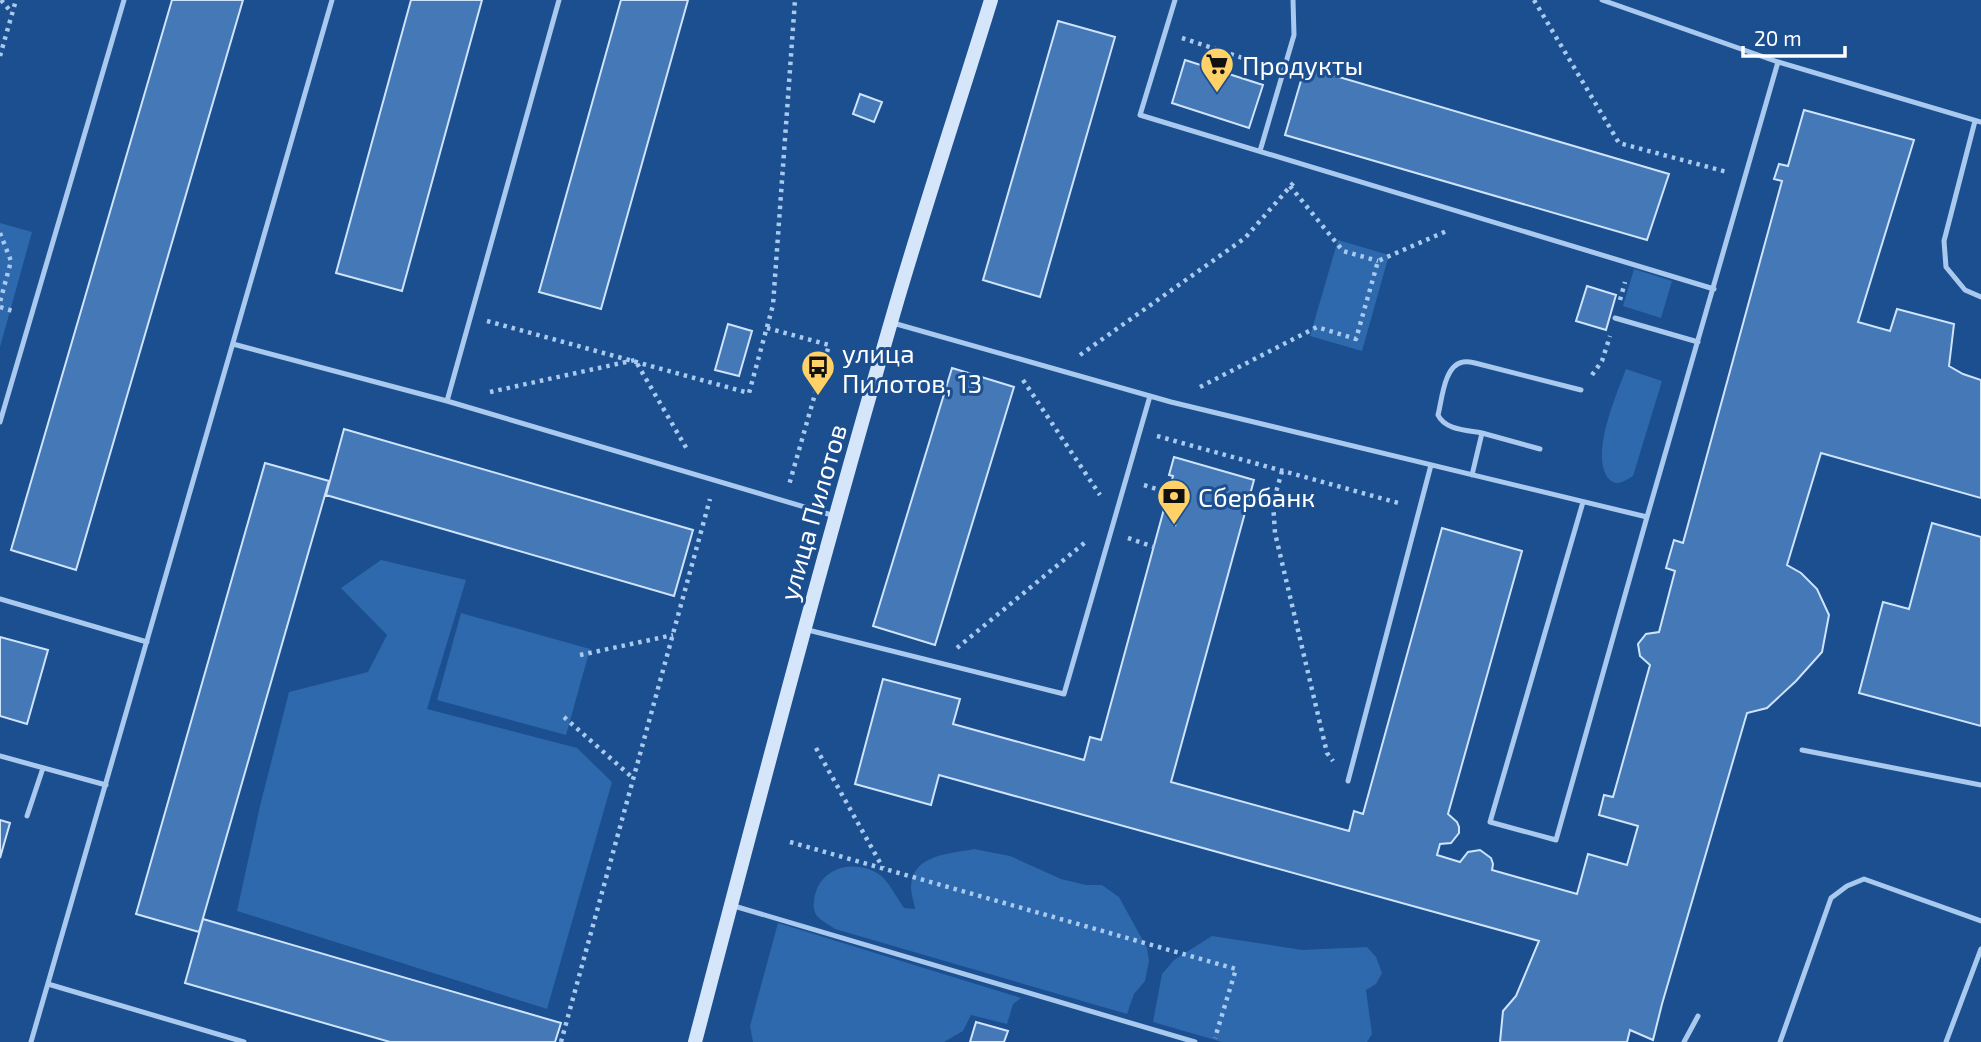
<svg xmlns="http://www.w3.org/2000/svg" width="1981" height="1042" font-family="'Exo 2',sans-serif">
<rect width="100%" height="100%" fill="#1b4f8f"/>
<!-- green -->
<path fill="#2e69ad" d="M0 223 32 232 0 347Z
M1338 240 1389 255 1362 351 1310 336Z
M1634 269 1672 281 1661 318 1623 306Z
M1626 369 1662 381 1633 476C1625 481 1616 487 1609 479 1589 457 1617 393 1626 369Z
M381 560 466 580 427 709 577 748 612 782 547 1009 237 911 260 806 289 692 368 672 387 635 341 588Z
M461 613 590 649 566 735 437 700Z
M974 849 1010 856 1061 879 1086 885H1102L1119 897 1147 948 1149 961 1145 981 1134 994 1127 1014 835 929C830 925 821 921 817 916 814 912 813 906 814 901 817 870 850 858 877 873 888 879 896 897 904 908L915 909C914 902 911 894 911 887 912 854 950 854 974 849Z
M778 923 1021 998 1013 1004 1007 1024 971 1015 963 1031 944 1042H753L750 1026Z
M1212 936 1302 950 1367 947 1376 957 1382 973 1376 984 1366 990 1372 1034 1367 1042H1222L1153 1022 1162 974 1174 960Z"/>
<!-- building -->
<path fill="#4478b7" stroke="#cfe3fa" stroke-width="2" d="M172 0H243L76 570 11 550Z
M411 0H482L402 291 336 273Z
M621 0H688L601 309 539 292Z
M1058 21 1115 37 1040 297 983 280Z
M1185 60 1263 85 1249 128 1172 103Z
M1305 67 1669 174 1647 240 1285 135Z
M860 94 882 102 874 122 853 114Z
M1804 110 1914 140 1858 322 1890 331 1897 309 1954 324 1949 366 1963 374 1981 380V498L1821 453 1787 565 1801 573 1817 589 1829 615 1822 652 1796 681 1767 708 1747 713 1662 1004 1653 1040 1630 1030 1627 1042H1500L1503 1011 1516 996 1539 941 939 775 931 805 855 784 883 679 960 699 953 724 1084 760 1090 737 1101 740 1173 476 1169 475 1174 457 1254 480 1171 782 1349 831 1354 811 1363 814 1442 528 1522 551 1448 814 1457 822 1459 827V833L1451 843 1440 844 1437 855 1460 862 1468 852 1480 850 1491 858 1493 864 1492 870 1577 894 1588 854 1627 865 1638 826 1599 815 1604 795 1613 797 1650 665 1640 656 1638 644 1646 634 1659 632 1675 571 1666 568 1674 540 1683 543 1782 181 1774 179 1779 164 1788 166Z
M1587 286 1616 295 1606 330 1576 321Z
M728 324 752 331 739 376 715 370Z
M952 368 1014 387 935 645 873 626Z
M344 429 693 530 674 596 326 495Z
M265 463 329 481 199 932 136 914Z
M1932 523 1981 537V726L1859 693 1883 602 1909 609Z
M0 637 48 650 27 724 0 716Z
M0 820 10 823 0 858Z
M203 919 561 1023 555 1042H390L185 983Z
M976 1022 1008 1031 1004 1042H970Z"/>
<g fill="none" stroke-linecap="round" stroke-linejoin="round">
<!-- path -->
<path stroke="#a9c9ee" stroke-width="4.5" stroke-dasharray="3.5 5" stroke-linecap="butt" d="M1 0 12 13
M1534 0 1619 143 1727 172
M1182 38 1267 66
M0 56 16 0
M1290 186 1343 251 1378 261
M0 233 11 261 0 302
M1620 300 1625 282
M0 307 13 311
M487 321 749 393 773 305 795 0
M767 328 829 345 789 485
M1080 355 1245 238 1295 181
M1592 375 1602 361 1610 336
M1023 380 1100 495
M1200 387 1317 327 1356 339 1378 261 1449 230
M490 392 635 360 688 451
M1157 436 1402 504
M1282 471 1273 503 1275 533 1327 753 1333 761
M1144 485 1182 497 1174 526
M1128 538 1154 547
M957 648 1088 540
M580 655 673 635
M564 717 634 779
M816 748 883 868
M790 842 1236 969 1215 1038
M561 1042 710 499"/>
<!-- lane -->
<path stroke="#a9c9ee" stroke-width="5" d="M1175 0 1140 115 1714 289
M1602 0 1778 62 1981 122
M1975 121 1944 241 1946 267 1965 290 1981 297
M1260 151 1294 35 1293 0
M1615 318 1698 342
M893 323 1171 402 1647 517 1778 62
M233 344 447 401 835 516
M447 401 559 0
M0 422 124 0
M1482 433C1467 430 1445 430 1438 415 1442 400 1444 365 1463 362 1467 361 1471 362 1475 363L1581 390
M1472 475 1482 433 1540 449
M1583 502 1490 822 1556 840 1647 517
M0 599 147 642
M808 630 1064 694 1150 396
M1802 750 1981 785
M0 756 106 785
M1348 781 1431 465
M27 816 43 768
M734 906 1195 1042
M48 984 244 1042
M31 1042 332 0
M1684 1042 1698 1016
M1780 1042 1831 898 1847 886 1864 879 1981 921
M1946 1042 1981 949"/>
<!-- secondary -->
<path stroke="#d6e6fa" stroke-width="14" d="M695 1042C758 802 821 561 891 322 922 214 958 107 991 0"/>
</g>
<!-- icons -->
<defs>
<g id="supermarket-pin" transform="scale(1.75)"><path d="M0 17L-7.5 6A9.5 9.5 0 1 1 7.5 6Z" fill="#ffd166" stroke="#1b4f8f"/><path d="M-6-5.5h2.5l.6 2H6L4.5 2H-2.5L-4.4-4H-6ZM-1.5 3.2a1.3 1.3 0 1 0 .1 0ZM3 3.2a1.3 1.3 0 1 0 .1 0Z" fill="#111"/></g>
<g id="bus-pin" transform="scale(1.75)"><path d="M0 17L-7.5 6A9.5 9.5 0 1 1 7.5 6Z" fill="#ffd166" stroke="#1b4f8f"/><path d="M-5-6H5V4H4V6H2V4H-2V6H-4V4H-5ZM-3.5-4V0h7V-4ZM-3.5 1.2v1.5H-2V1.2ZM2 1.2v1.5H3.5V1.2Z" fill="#111"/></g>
<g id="bank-pin" transform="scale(1.75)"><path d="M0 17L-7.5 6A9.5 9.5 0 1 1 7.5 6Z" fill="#ffd166" stroke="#1b4f8f"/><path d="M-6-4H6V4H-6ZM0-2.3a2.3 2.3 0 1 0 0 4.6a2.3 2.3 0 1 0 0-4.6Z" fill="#111"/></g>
</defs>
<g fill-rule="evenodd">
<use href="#supermarket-pin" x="1217" y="64"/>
<use href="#bus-pin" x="818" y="367"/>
<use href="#bank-pin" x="1174" y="496"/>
</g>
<g text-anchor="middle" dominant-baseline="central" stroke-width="6" stroke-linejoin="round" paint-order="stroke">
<!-- poi labels -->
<g font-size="26" fill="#fff" stroke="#1b4f8f" text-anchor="start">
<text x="1242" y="64">Продукты</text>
<text x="842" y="352">улица<tspan x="842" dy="30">Пилотов, 13</tspan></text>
<text x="1198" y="496">Сбербанк</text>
</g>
<!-- street labels -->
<g font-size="26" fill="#fff" stroke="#1b4f8f">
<text transform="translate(812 512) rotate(-74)">улица Пилотов</text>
</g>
</g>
<!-- scale -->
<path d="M1743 46v10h102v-10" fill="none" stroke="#ffffff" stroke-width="3.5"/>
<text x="1754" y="46" font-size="21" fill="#ffffff" stroke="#1b4f8f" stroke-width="5" paint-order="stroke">20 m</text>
</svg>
